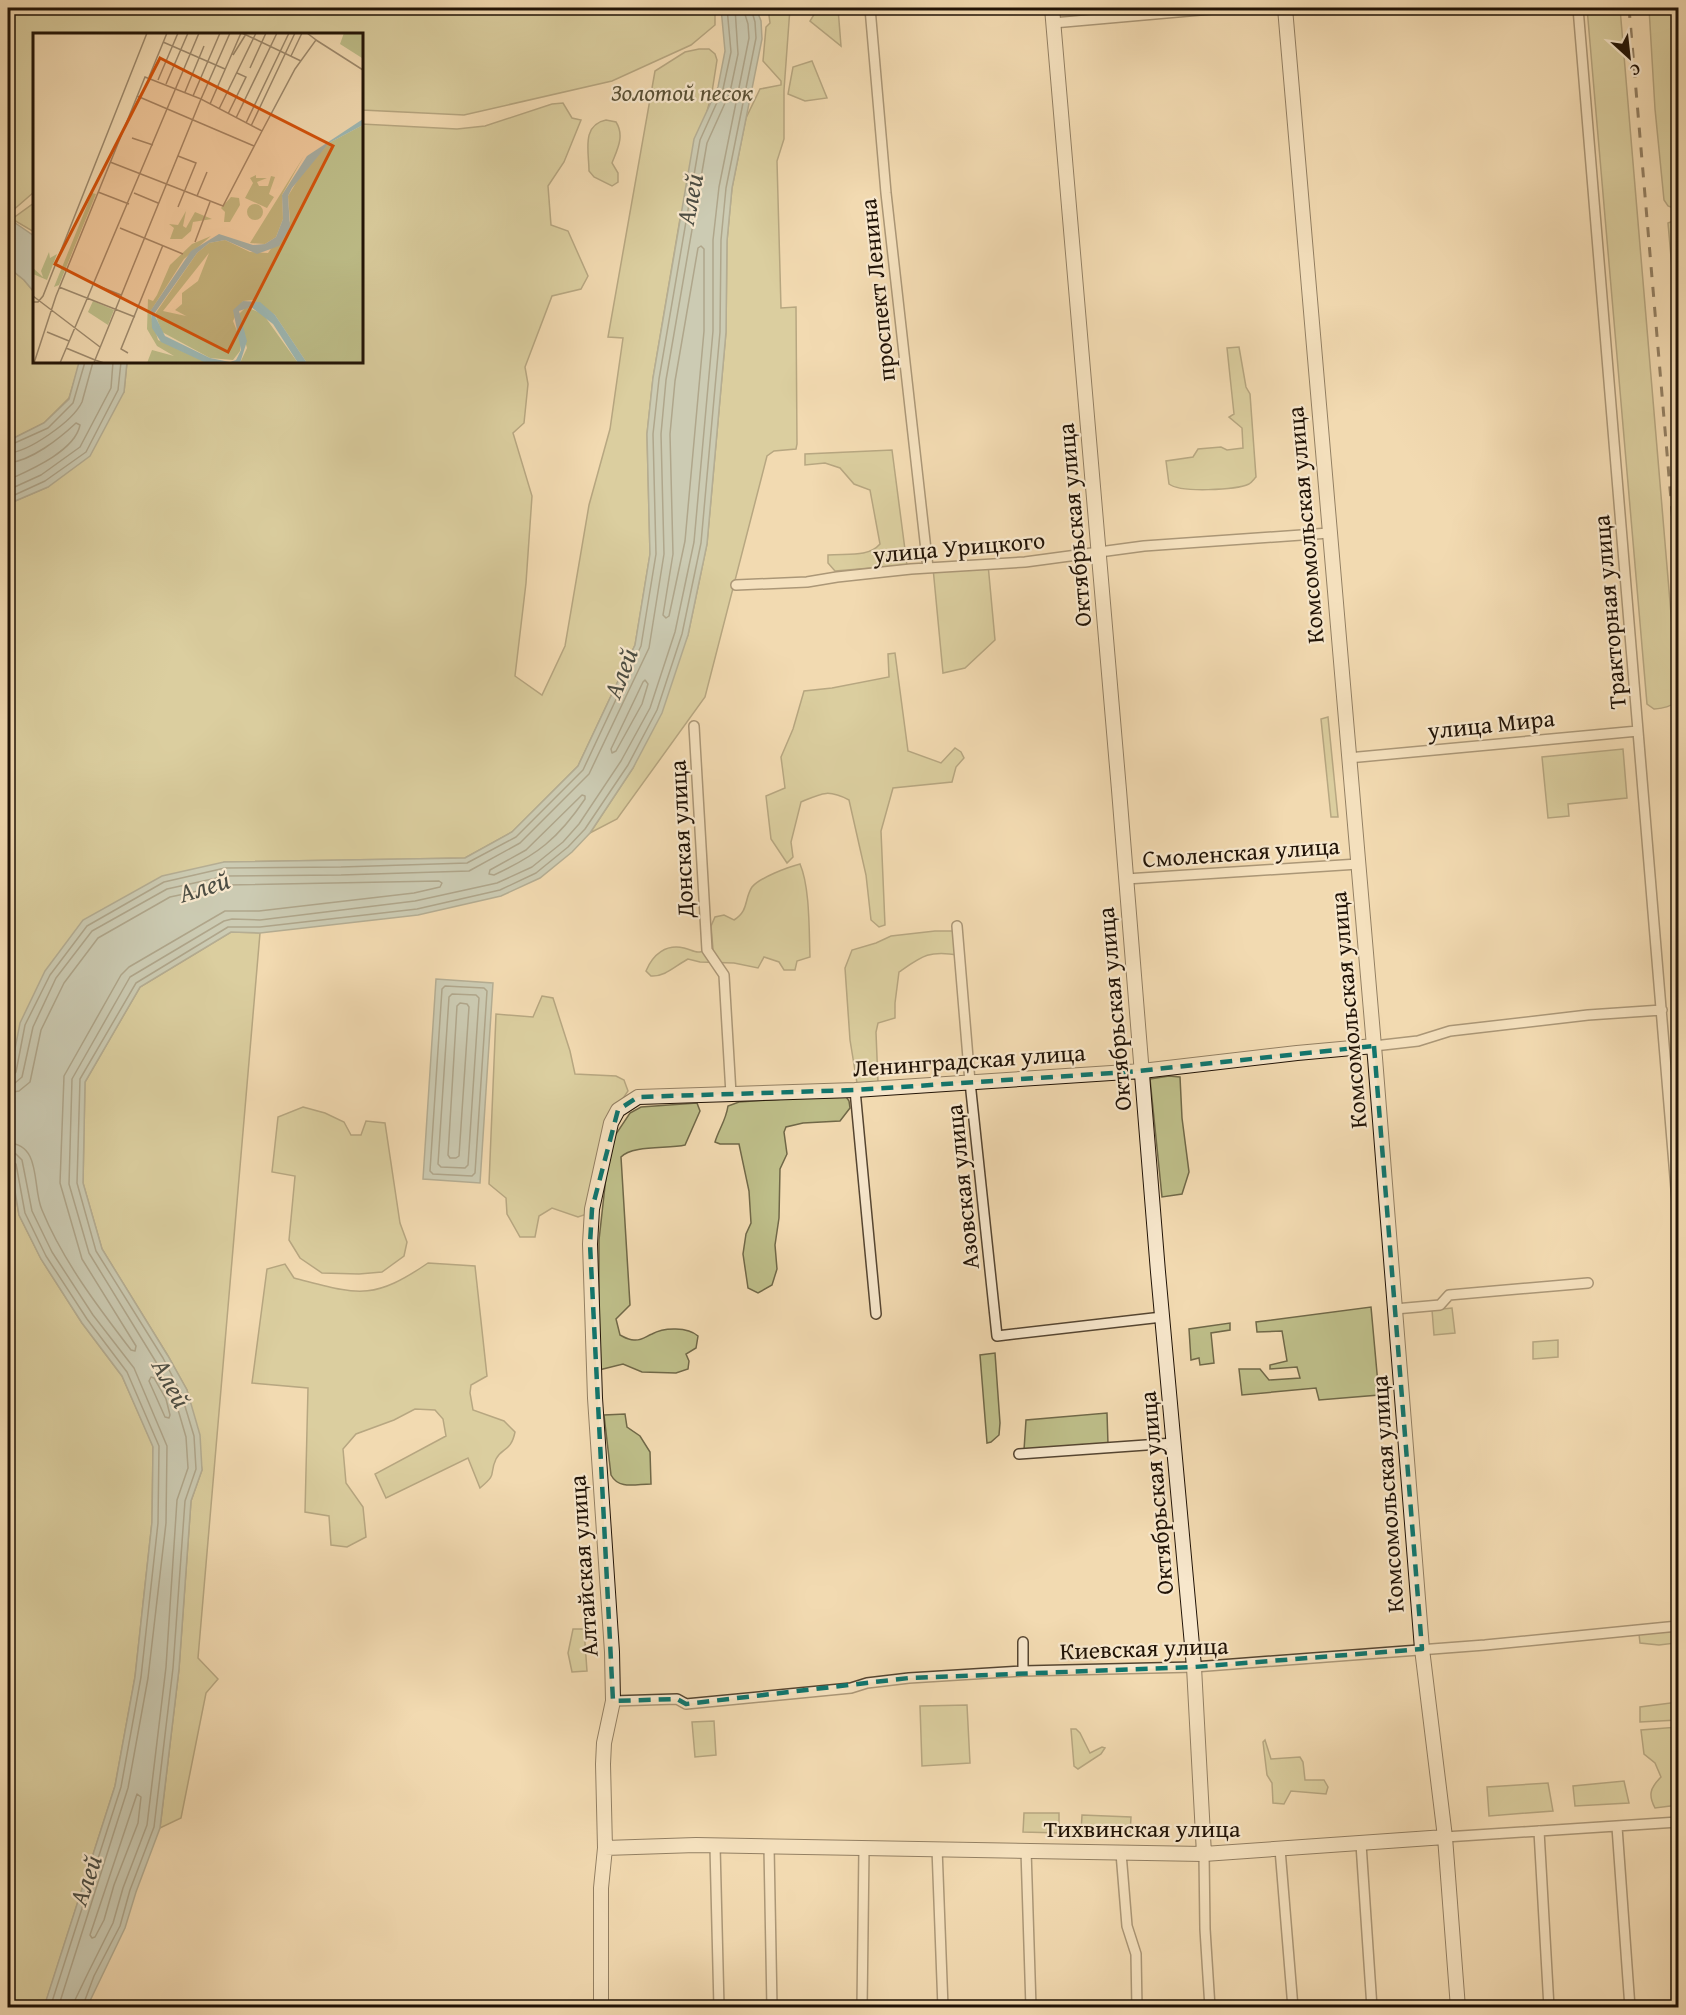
<svg xmlns="http://www.w3.org/2000/svg" width="1686" height="2015" font-family="'Gentium Book Plus',serif">
<rect width="100%" height="100%" fill="#f2dab1"/>
<filter id="stains"><feTurbulence type="fractalNoise" baseFrequency=".00333" numOctaves="4"/><feColorMatrix values="0 0 0 0 .2 0 0 0 0 .09 0 0 0 0 .02 0 0 0 .5 -.17"/></filter>
<radialGradient id="worn" r=".72"><stop offset=".6" stop-color="#630" stop-opacity="0"/><stop offset="1" stop-color="#630" stop-opacity=".3"/></radialGradient>
<!-- green -->
<path fill="#bebe89" stroke="#706848" stroke-width="1.5" d="M8 8H713L715 12V25L691 45 612 81 464 115 362 110V34H34V192L11 212 8 209Z
M768 8H790L784 90V139L777 161 781 308 796 307 797 444 796 449 774 451 767 456 705 697 617 819 590 833 633 768 688 635 707 544 726 332 727 241 732 188 746 118 760 89 781 85V81L763 61 766 27 770 23Z
M818 8H838L841 46 810 21Z
M1587 8H1620L1678 697V701C1670 707 1664 708 1654 709L1647 704Z
M1649 8H1671L1678 92V210L1668 206 1664 200 1655 109Z
M699 49H709L715 54 717 60 712 92 680 219 653 378 647 434 650 554 635 645 578 766 512 832 465 858 224 862 8 1137V504L48 487 124 392 127 362H362V124L457 129 485 126 552 104 563 103 572 118 581 120 564 162 548 186 551 225 568 231 588 276 581 289 552 296 525 367 528 384 524 423 513 433 532 496 526 583 515 676 542 695 565 646 589 505 610 429 623 338 608 337 655 71 685 52Z
M812 61 827 98 805 101 788 94 793 67Z
M606 120 616 122C625 136 617 150 612 163L618 173V182L612 186 594 177 589 171C589 152 581 125 606 120Z
M34 203V232L12 219Z
M1678 219V337L1668 223Z
M8 267 24 280 34 292V362H80L69 398 44 423 8 441Z
M1239 347 1246 387 1250 394 1256 477C1254 479 1252 482 1249 484 1236 490 1180 493 1169 484L1166 461 1193 457 1198 449 1221 447 1227 450 1243 448 1242 428 1229 417 1234 414 1227 348Z
M892 450 907 565 835 571 828 563V555C845 553 868 558 880 544L870 490 854 484 840 468 825 463 805 465V454Z
M988 564 995 640 965 668 943 673 933 568Z
M895 653 908 751 941 763 955 748 961 752 964 758 956 767 952 782 893 788 881 831 885 925 879 927 871 920 866 875 849 800C828 789 822 793 801 802L791 842 793 857 787 863 771 839 766 796 785 788 781 757 793 729 804 691 832 688 889 677 888 654Z
M1328 717 1338 817H1331L1321 719Z
M1623 749 1627 798 1568 804 1569 816 1548 818 1542 757Z
M800 864C810 887 809 931 810 957L797 961 795 970H784L779 962 764 957 758 968 734 963 700 962 688 959C675 966 665 977 651 976L646 971C653 954 666 944 684 948 689 949 694 952 698 952 703 952 708 950 713 949L711 926 715 917 724 915 734 920C749 911 744 899 752 887 759 878 788 867 800 864Z
M935 931H955L958 955C929 950 922 956 899 972L895 1003V1018L878 1023 876 1032 878 1082 857 1083 850 1040 845 968 852 950 876 943 891 936Z
M231 932 260 933 198 1658 218 1679 206 1693 181 1818 160 1828 179 1669 191 1501 202 1470 187 1390 168 1356 102 1249 83 1183 85 1082 140 987Z
M542 996 553 998 570 1051 575 1074 616 1076 624 1080 628 1091 610 1118 587 1214 578 1217 552 1208 539 1216 535 1237H520L507 1214 506 1198 489 1184 496 1014 533 1017Z
M1169 1076 1180 1077 1182 1118 1189 1172 1182 1194 1162 1197 1150 1079Z
M845 1095 849 1101 850 1108 840 1121 803 1123 786 1127 784 1132 787 1154 780 1169 779 1218 775 1245 777 1269 772 1285 758 1293 748 1288 743 1254 746 1234 751 1223 749 1191 739 1144H720L715 1142C719 1129 726 1120 728 1106L739 1102Z
M697 1103 700 1111 685 1145C668 1149 632 1145 621 1157L630 1305 616 1319 620 1335C624 1337 628 1340 634 1340 641 1341 645 1337 652 1334 664 1327 688 1327 698 1336L696 1348 686 1354 689 1361 688 1369 676 1373 642 1372 623 1364 599 1370V1240L609 1150 616 1134 630 1113 641 1107Z
M303 1107 325 1113 344 1122 351 1135H361L366 1121 385 1123 400 1223 407 1242 404 1256 382 1272 359 1274 322 1273 300 1258 289 1240 295 1176 272 1172 278 1117Z
M8 1150 19 1215 41 1259 82 1323 122 1376 153 1446 152 1522 135 1677 115 1786 44 2008 8 2007Z
M428 1263 475 1266 487 1376 471 1385 470 1393 473 1410 504 1421 515 1432C511 1452 502 1447 496 1459 488 1476 499 1472 480 1488L468 1458 386 1498 375 1474 446 1436 443 1419 435 1410 415 1409 394 1420 356 1434 343 1449 346 1483 363 1507 366 1537 347 1547 331 1545 329 1516 305 1512 308 1388 252 1383 267 1269 285 1264 294 1278C357 1294 371 1302 428 1263Z
M1371 1307 1379 1395 1319 1400 1316 1388 1242 1395 1239 1369H1260L1269 1380 1300 1378 1297 1367 1270 1369V1365L1287 1361 1282 1331 1257 1332 1256 1322Z
M1452 1308 1455 1333 1434 1335 1432 1310Z
M1230 1323V1330L1211 1333 1214 1363 1200 1365 1199 1358 1191 1360 1189 1329Z
M1558 1340V1357L1533 1359V1342Z
M995 1353 1000 1423 999 1435 991 1442 987 1443 980 1355Z
M1107 1413 1108 1444 1024 1450 1026 1420Z
M625 1414 627 1427 640 1436 650 1452 651 1484C636 1484 619 1490 611 1475L604 1415Z
M573 1629H584L587 1671 572 1672 568 1653Z
M1678 1630V1695L1675 1643 1659 1645 1640 1643 1639 1634Z
M1678 1702V1720L1640 1722V1707Z
M967 1705 970 1763 922 1766 920 1706Z
M714 1721 716 1755 695 1757 692 1722Z
M1678 1727V1805L1655 1808C1648 1795 1650 1788 1661 1777L1655 1763 1644 1754 1641 1730Z
M1071 1729H1076L1080 1733 1090 1753 1102 1747 1105 1748 1101 1754 1078 1769 1074 1766Z
M1265 1740 1271 1759 1300 1757 1303 1762 1305 1780H1324L1328 1787 1326 1794 1291 1791 1284 1804 1273 1803 1272 1783 1267 1775 1263 1742Z
M1624 1781 1629 1803 1575 1806 1573 1786Z
M1548 1783 1553 1811 1489 1816 1487 1787Z
M1024 1813H1059V1833L1023 1832Z
M1082 1815 1131 1817 1130 1834 1081 1833Z"/>
<!-- water -->
<path fill="#9db9b5" stroke="#6b776f" stroke-width="1.5" d="M721 8H756L761 21 762 39 732 188 727 241 726 332 707 544 688 635 662 713 633 768 590 833 572 852 540 878 501 896 418 915 260 933 231 932 140 987 85 1082 83 1183 102 1249 168 1356 187 1390 200 1435 202 1470 191 1501 179 1669 160 1828 136 1892 125 1928 87 2007H44L115 1786 135 1677 152 1522 153 1447 122 1376 82 1323 41 1259 19 1215 8 1150V1137L10 1074 20 1023 45 971 83 920 162 876 224 862 465 858 512 832 578 766 635 645 650 554 647 434 653 378 694 139 718 87 725 51Z
M8 218 34 236V292L24 280 8 267Z
M79 362H127L124 392 90 456 48 487 8 504V441L44 423 69 399Z
M436 979 493 983 480 1183 423 1179Z"/>
<g fill="none" stroke-linecap="round" stroke-linejoin="round">
<!-- shore -->
<path stroke="#5f665e" stroke-width="1.5" d="M701 246 704 249V331L685 541 669 616 666 618 663 615 673 554 670 434 675 381 698 248Z
M8 446 48 428 73 403 85 362
M8 453C29 452 73 421 82 402L93 362
M8 463C31 461 59 439 76 423L80 425C75 451 30 470 8 480
M8 490 41 475 80 447 111 388 113 362
M8 498 45 481 86 452 118 390 121 362
M645 680 648 684 642 704 616 751 612 753 611 749 643 682Z
M582 795 585 796V799C558 839 537 855 494 875L489 874 490 870 526 850Z
M445 986 484 988 487 991 475 1173 472 1176 433 1174 430 1171 442 989Z
M452 994 476 995 479 998 468 1165 465 1168 441 1167 438 1164 449 997Z
M460 1003 467 1004 469 1007 459 1156 456 1158H450L448 1155 457 1006Z
M8 1077 12 1076 16 1072 25 1025 50 975 87 926 164 882 225 868 341 867 467 863 516 837 583 770 641 646 656 554 653 434 659 379 700 140 723 89 731 52 727 8
M8 1084 15 1083 22 1077 33 1027 56 978 92 931 167 889 226 876 341 875 469 871 520 843 589 774 649 648 664 554 661 434 666 380 707 143 730 92 738 54 735 8
M8 1093 19 1091 30 1082 41 1030 64 983 98 938 170 897 227 885 439 881 442 883 440 887 414 893 259 911H225L129 967 121 975 64 1076 60 1183 82 1259 136 1346 135 1351 131 1350C98 1307 63 1261 42 1210 32 1188 42 1144 8 1143
M8 1152 16 1154 22 1160 32 1211 52 1252 93 1315 134 1368 167 1446 166 1523 148 1678 128 1788 58 2008
M8 1160 12 1161 16 1164 25 1213 46 1256 87 1319 127 1372 159 1446 158 1523 141 1677 121 1787 50 2008
M151 1377 154 1378 166 1399 170 1415 169 1418 165 1417 149 1381Z
M137 1794 141 1797 138 1823 114 1885 104 1920 95 1937 92 1938 90 1935Z
M74 2008 75 2000 88 1973 113 1923 123 1888 147 1825 166 1667 177 1500 188 1468 186 1437 174 1396 156 1362 89 1253 69 1184 72 1079 130 977 224 921 232 919 260 920 415 901 497 883 532 867 563 842 579 824 621 761 650 708 675 632 694 542 713 331V240L719 187 749 38 748 24 743 8
M82 2008 94 1976 120 1926 130 1890 154 1827 173 1668 185 1501 196 1469 194 1436 181 1393 163 1358 96 1251 77 1183 80 1079 136 983 228 927H260L417 909 500 890 536 873 568 847 585 829 628 765 657 710 682 634 701 543 720 332 721 240 726 188 756 38 755 22 751 8"/>
<!-- street casing -->
<g stroke="#554531" stroke-width="12">
<path id="street" d="M870 8 886 193 928 568
M1578 8 1678 1213
M1053 23 1223 8
M736 585 807 582 837 577 911 569 1025 562 1144 546 1329 533
M694 726 707 950 724 975 731 1094
M1348 758 1638 731
M1126 879 1358 864
M957 926 970 1082 997 1336 1162 1317
M1374 1046 1418 1041 1450 1031 1588 1015 1662 1010
M855 1090 876 1314
M1395 1309 1440 1305 1449 1295 1588 1283
M1019 1454 1174 1443
M1023 1642V1671
M613 1701 677 1699 686 1704 851 1688 867 1683 909 1678 1023 1671 1194 1667 1485 1645 1678 1626
M1617 1827 1630 2008
M1539 1831 1549 2008
M1445 1837 1678 1822
M1361 1844 1372 2008
M715 1846 719 2008
M769 1847 772 2008
M937 1848 943 2008
M1280 1849 1293 2008
M1026 1850 1031 2008
M1121 1853 1127 1926 1136 1954 1137 2008
M1204 1854 1205 1929 1210 2008
M862 2008 864 1848"/>
</g>
<!-- secondary casing -->
<g stroke="#211306" stroke-width="16">
<path id="secondary" d="M1052 8 1119 790 1158 1272 1194 1667 1204 1854
M1285 8 1375 1058 1422 1649 1445 1837 1458 2008
M605 1848 696 1845 1204 1854 1445 1837
M601 2008V1888L605 1848 603 1764 604 1743 613 1701 612 1652 595 1398 590 1244 592 1209 611 1123 618 1110 638 1097 855 1090 1142 1071 1297 1053 1374 1046"/>
</g>
<!-- street -->
<use href="#street" stroke="#f7e7cc" stroke-width="9"/>
<!-- secondary -->
<use href="#secondary" stroke="#f7e7cc" stroke-width="14"/>
<!-- rail -->
<path stroke="#211306" stroke-width="3" stroke-dasharray="10 10" stroke-linecap="butt" d="M1629 8 1678 582"/>
</g>
<!-- marked area -->
<path d="M0 0H1686V2015H0ZM1374 1046 1422 1649 1194 1667 909 1678 686 1704 677 1699 613 1701 590 1244 592 1209 618 1110 638 1097 855 1090 1128 1072Z" fill="#f2dab1" fill-opacity=".55" fill-rule="evenodd"/>
<path fill="none" stroke="#0f766e" stroke-width="4.5" stroke-dasharray="12 8" stroke-linejoin="round" d="M1374 1046 1422 1649 1194 1667 909 1678 686 1704 677 1699 613 1701 590 1244 592 1209 618 1110 638 1097 855 1090 1128 1072Z"/>
<g text-anchor="middle" dominant-baseline="central" stroke-width="4.5" stroke-linejoin="round" paint-order="stroke">
<!-- park labels -->
<g font-size="24" font-style="italic" fill="#584f34" stroke="#f7e7cc">
<text x="682" y="92">Золотой песок</text>
</g>
<!-- street labels -->
<g font-size="24" fill="#211306" stroke="#f7e7cc">
<text transform="translate(877 290) rotate(-96)">проспект Ленина</text>
<text transform="translate(1074 525) rotate(-95)">Октябрьская улица</text>
<text transform="translate(1305 525) rotate(-95)">Комсомольская улица</text>
<text transform="translate(959 547) rotate(-5)">улица Урицкого</text>
<text transform="translate(1609 612) rotate(-95)">Тракторная улица</text>
<text transform="translate(1491 724) rotate(-6)">улица Мира</text>
<text transform="translate(681 839) rotate(-93)">Донская улица</text>
<text transform="translate(1241 852) rotate(-4)">Смоленская улица</text>
<text transform="translate(1114 1009) rotate(-95)">Октябрьская улица</text>
<text transform="translate(1348 1010) rotate(-95)">Комсомольская улица</text>
<text transform="translate(969 1060) rotate(-4)">Ленинградская улица</text>
<text transform="translate(962 1187) rotate(-96)">Азовская улица</text>
<text transform="translate(1156 1493) rotate(-95)">Октябрьская улица</text>
<text transform="translate(1387 1494) rotate(-94)">Комсомольская улица</text>
<text transform="translate(583 1566) rotate(-94)">Алтайская улица</text>
<text transform="translate(1144 1648) rotate(-2)">Киевская улица</text>
<text x="1142" y="1828">Тихвинская улица</text>
</g>
<!-- water labels -->
<g font-size="26" font-style="italic" fill="#4c4d43" stroke="#f7e7cc">
<text transform="translate(689 199) rotate(-79)">Алей</text>
<text transform="translate(620 673) rotate(-69)">Алей</text>
<text transform="translate(204 886) rotate(-17)">Алей</text>
<text transform="translate(172 1383) rotate(61)">Алей</text>
<text transform="translate(85 1880) rotate(-71)">Алей</text>
</g>
</g>
<!-- overview -->
<g transform="translate(33 33)">
<rect width="330" height="330" fill="#f2dab1"/>
<path d="M311 0H330L329 25 307 11ZM330 92V330H274L242 282 220 267 210 268 200 288 208 308 207 318 200 327 177 325 129 299 122 281 164 220 176 210 192 207 217 219 235 220 257 188 255 163 269 140 296 110ZM176 220 165 248 149 260V271L142 277 177 296 153 283 130 278ZM271 123 249 162 250 186 243 204 232 211 217 210ZM223 142V145H234L224 149 226 153H235L238 143 242 144 236 161 241 164 234 175 212 165 220 150 217 145ZM59 160 63 161 26 252 21 254ZM198 164 206 165 207 172 197 189H191L192 179 188 175ZM214 179a8 8 0 1 1 16 0a8 8 0 1 1-16 0ZM153 178 150 193 153 195 162 179 179 186 160 189 158 198 149 206H137L141 195 136 191 145 192ZM178 203 151 226 117 279 125 307 177 330H114L119 317 141 323 124 313 114 296 115 266 120 268 124 262 137 232 159 211ZM16 219 17 225 24 221 14 247 0 241V235L10 244 8 238ZM60 268 81 277 75 292 55 279ZM213 274 230 281 265 330H207L214 315 205 282Z" fill="#bebe89" fill-rule="evenodd"/>
<path d="M330 86V92L296 110 259 155 255 163 257 194 246 213 224 221 192 207 176 210 164 220 121 281 132 303 177 325 197 329 203 327 208 317 200 277 210 268 227 269 242 282 274 330H265L240 291 218 274 206 278 214 308 207 330 171 329 128 309 119 295 118 277 158 218 186 201 220 212 232 211 243 204 250 186 249 162 274 123Z" fill="#9db9b5"/>
<path fill="none" stroke="#9e8a6d" stroke-width="1.5" d="M209 0 268 28M283 7 330 37M130 9 192 36M200 22 213 1M258 23 269 0M217 35 233 0M116 44 134 0M125 47 145 0M133 51 155 0M152 59 171 13M104 63 221 113M160 63 187 0M177 71 208 0M186 76 223 0M195 81 213 44 204 40M203 85 244 0M213 90 256 0M218 93 262 0M99 105 120 112M145 123 163 130 145 174M77 129 190 173 229 98M65 159 96 171M101 160 125 170M164 163 174 139M87 195 150 221M162 209 177 169M63 252 88 262M26 254 102 284M0 263 67 314M0 269H5L10 263 114 0M14 299 36 308M33 315 62 327 61 330M95 320 88 316 130 212M1 330 23 263 112 44 168 66 197 0M27 330 166 0M71 330 62 327 168 66 229 98 262 36 283 7 274 0"/>
<path fill="#d4520b" fill-opacity="0.15" stroke="#d4520b" stroke-width="3" d="M127 25 300 113 195 319 22 231Z"/>
<rect width="330" height="330" fill="none" stroke="#211306" stroke-width="3"/>
</g>
<!-- margin -->
<rect width="1686" height="2015" fill="none" stroke="#f2dab1" stroke-width="30"/>
<rect x="9" y="9" width="1668" height="1997" fill="none" stroke="#211306" stroke-width="3"/>
<rect x="15" y="15" width="1656" height="1985" fill="none" stroke="#211306" stroke-width="1.5"/>
<!-- north arrow -->
<g transform="translate(1629 57) rotate(153)" stroke="#f7e7cc" stroke-width="4.5" paint-order="stroke">
<path d="M0-4.5L10 22L0 15L-10 22Z" fill="#211306"/>
<text y="-9" font-size="16" font-weight="bold" text-anchor="middle" fill="#211306">С</text>
</g>
<rect width="100%" height="100%" filter="url(#stains)"/>
<rect width="100%" height="100%" fill="url(#worn)"/>
</svg>
